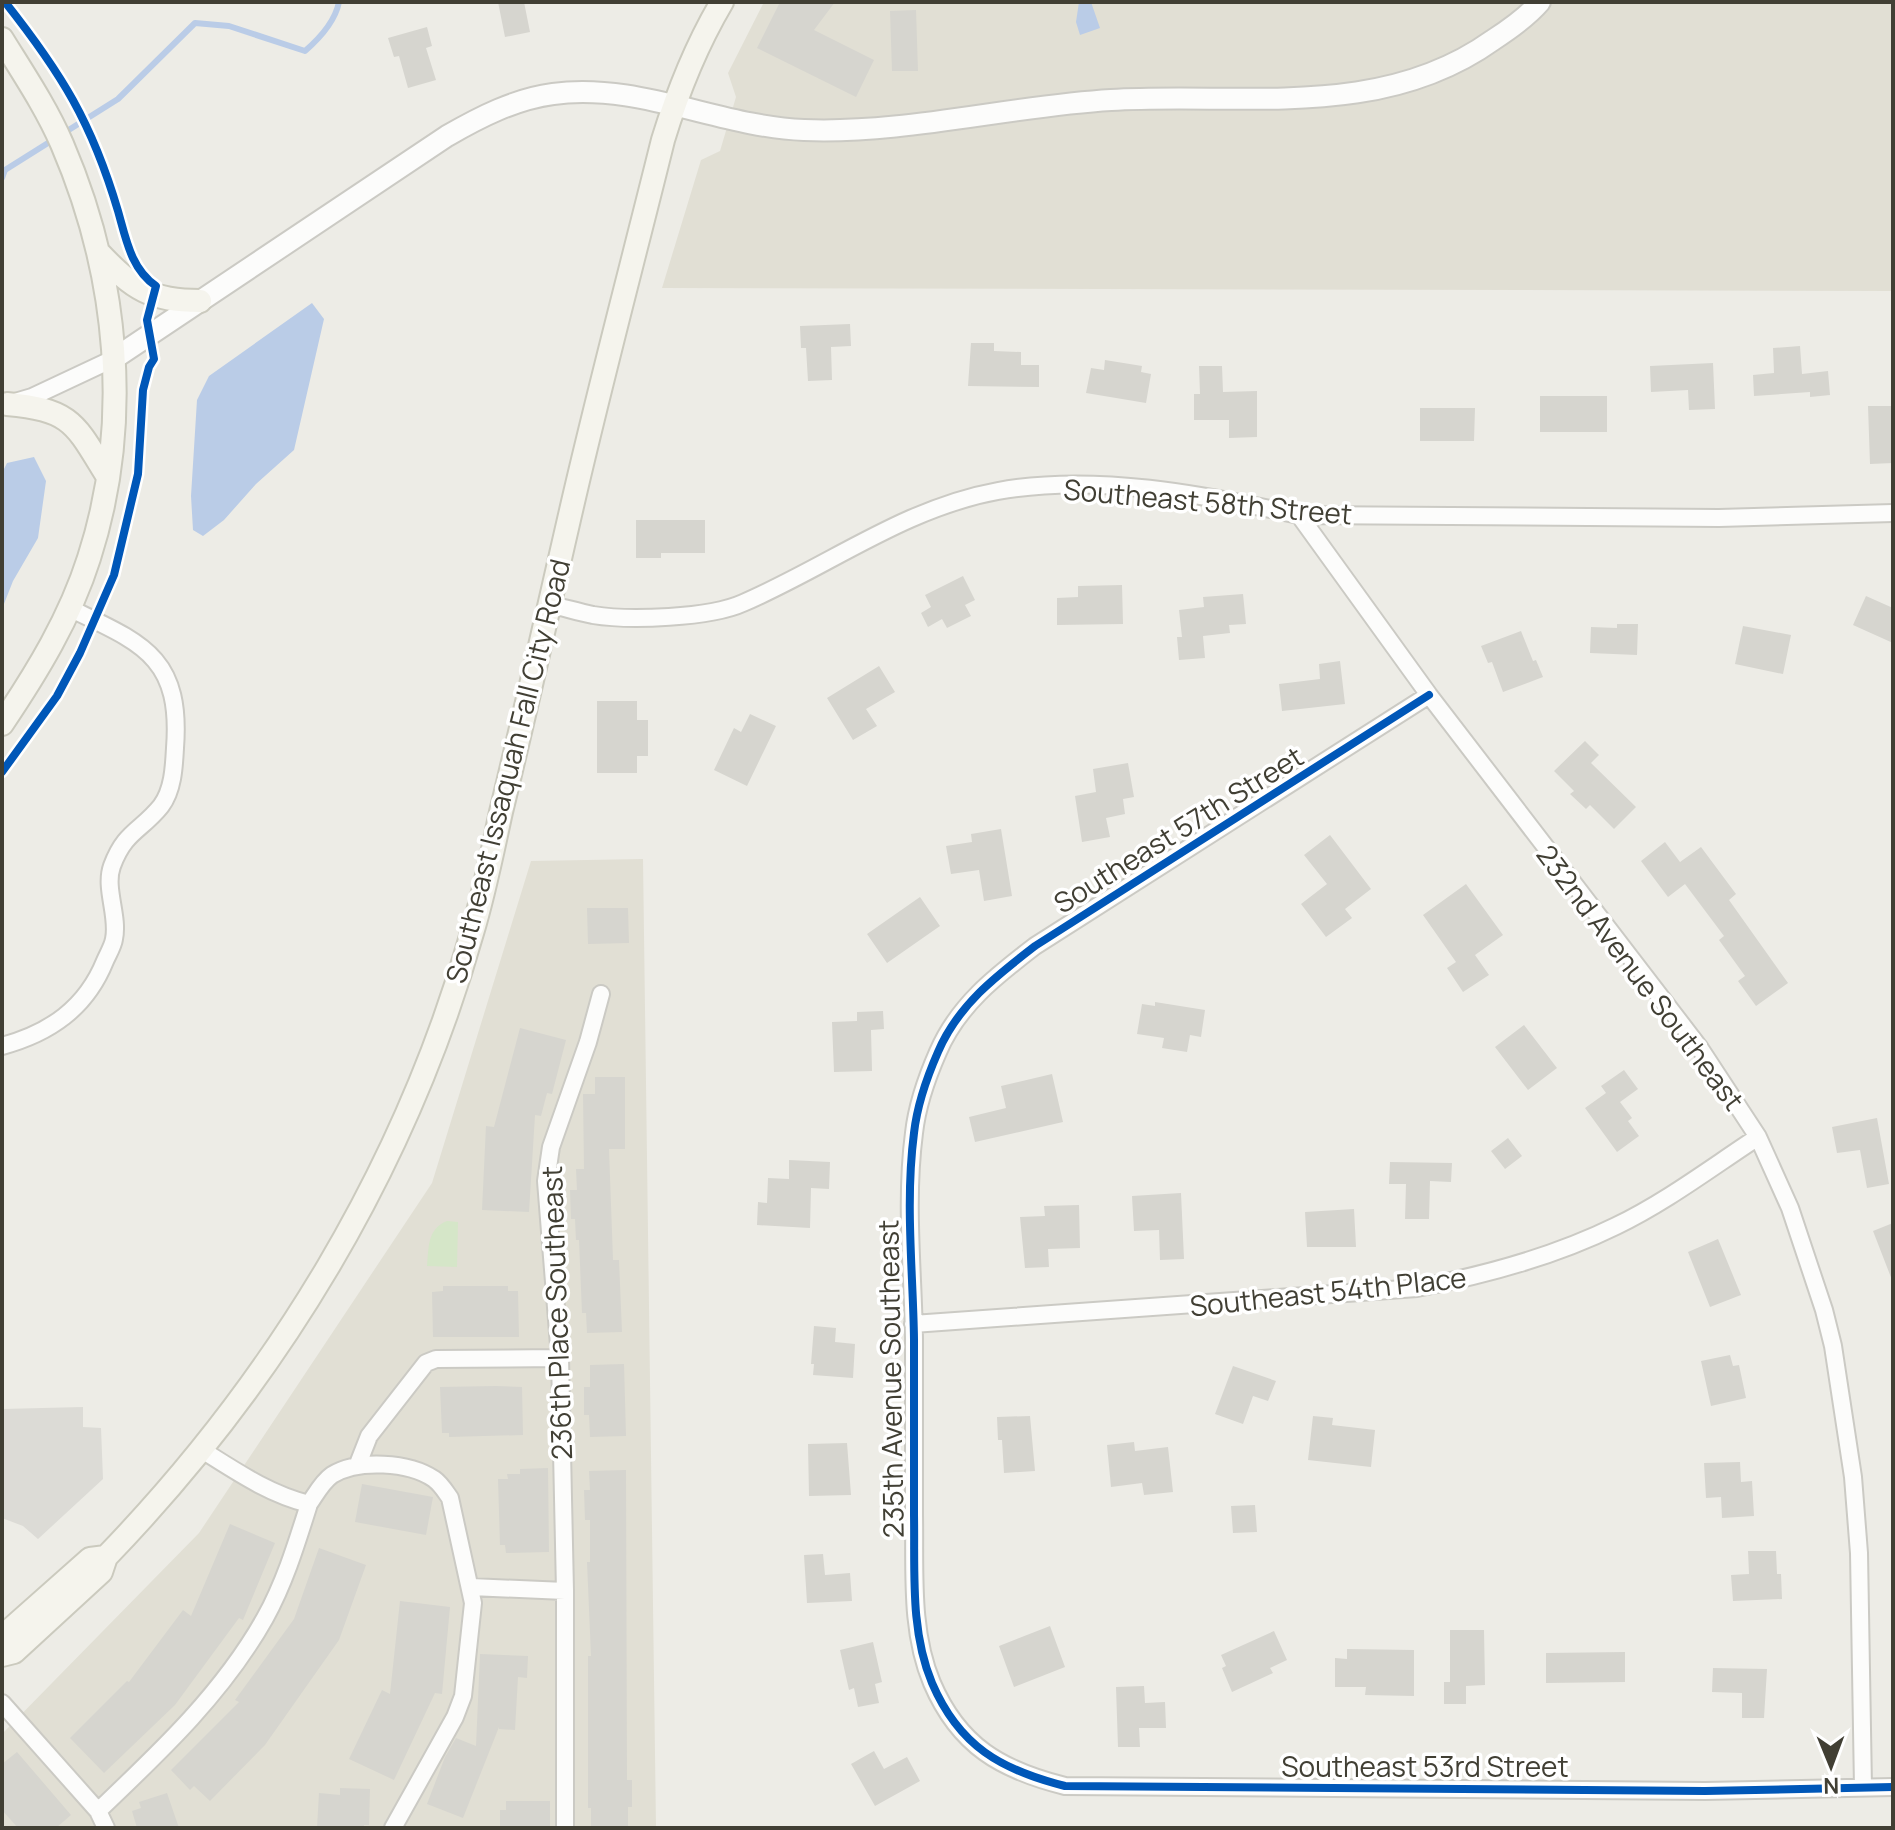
<svg xmlns="http://www.w3.org/2000/svg" width="1895" height="1830" font-family="Manrope,sans-serif">
<rect width="100%" height="100%" fill="#edece6"/>
<!-- residential -->
<path fill="#e1dfd4" d="M764 2H1893V291L662 288 701 160 720 151 736 97 728 73Z
M643 859 656 1828H2V1734L199 1533 432 1183 531 861Z"/>
<!-- green -->
<path fill="#d5e6c8" d="M447 1221 458 1222 457 1267 427 1266C429 1247 427 1229 447 1221Z"/>
<!-- parking -->
<path fill="#dcdbd6" d="M83 1407V1427L101 1428 103 1479 38 1539 23 1526 2 1518V1409Z"/>
<!-- water -->
<path fill="#bacce7" d="M1079 2H1091L1100 28 1080 35 1076 22Z
M312 303 324 319 294 450 256 484 224 520 203 536 193 530 191 496 197 400 209 376Z
M34 457 46 481 38 538 13 581 2 609V473L7 463Z"/>
<g fill="none" stroke-linecap="round" stroke-linejoin="round">
<!-- stream -->
<path stroke="#bacce7" stroke-width="6" d="M2 178 5 170 118 99 195 23 229 26 305 51C320 38 335 22 339 2"/>
</g>
<!-- building -->
<path fill="#d6d5cf" d="M498 2H524L530 32 505 37Z
M780 2H835L814 30 874 60 856 97 757 48Z
M916 10 918 71H892L890 11Z
M427 27 432 46 426 48 436 80 408 88 399 56 394 57 388 38Z
M850 324 851 346 831 347 832 380 808 381 806 348H801L800 326Z
M971 343H994V351L1021 352V365H1039V387L968 386Z
M1800 346 1802 374 1828 371 1830 395 1810 397V392L1754 396 1753 375 1774 373 1773 348Z
M1105 360 1142 366 1141 372 1151 374 1146 403 1086 393 1091 368 1104 370Z
M1713 363 1715 409 1689 410 1688 390 1651 392 1650 366Z
M1199 366H1222L1223 392 1257 391V437L1229 438V420H1194V394H1200Z
M1540 396H1607V432H1540Z
M1868 406H1893V463L1870 464Z
M1420 408H1475L1474 441H1420Z
M636 520H705V553H661V558H636Z
M963 576 975 600 965 605 971 616 947 628 942 619 928 627 921 613 931 607 925 595Z
M1122 585 1123 624 1057 625V598L1078 597V586Z
M1243 594 1246 624 1229 625 1230 633 1203 636 1205 658 1179 660 1177 637H1182L1179 610 1204 607 1203 597Z
M1866 596 1893 608V643L1853 625Z
M1617 624H1638L1637 655 1590 653 1591 627 1617 628Z
M1743 626 1791 635 1783 674 1735 664Z
M1521 631 1533 661 1536 660 1543 677 1503 692 1492 662 1488 663 1481 646Z
M1340 661 1345 704 1282 711 1279 684 1320 679 1319 664Z
M879 666 895 692 866 709 877 726 853 740 827 698Z
M597 701H637V720H648V756H637V773H597Z
M750 714 776 726 747 786 714 770 734 728 741 732Z
M1585 741 1599 755 1591 763 1636 807 1614 829 1590 805 1586 809 1570 794 1574 791 1554 771Z
M1128 763 1134 797 1123 799 1125 814 1106 818 1110 837 1082 842 1075 796 1096 792 1093 769Z
M1001 829 1012 896 984 901 979 870 951 874 946 846 972 842 971 834Z
M1330 835 1371 889 1345 909 1352 918 1326 937 1301 904 1327 884 1304 855Z
M1665 842 1680 862 1701 847 1736 894 1729 900 1788 983 1756 1006 1738 981 1745 976 1719 940 1724 936 1685 884 1668 897 1641 861Z
M1466 884 1503 935 1475 955 1489 975 1463 992 1447 968 1456 962 1423 915Z
M920 897 940 926 887 963 867 934Z
M587 908H628L629 943 588 944Z
M1155 1002 1205 1010 1201 1037 1190 1035 1187 1052 1162 1048 1164 1038 1137 1034 1142 1004 1155 1006Z
M883 1011 884 1029 871 1030 872 1071 834 1072 832 1022 857 1021V1012Z
M1524 1025 1557 1068 1528 1090 1495 1047Z
M520 1028 566 1040 552 1094 547 1093 541 1116 535 1115 529 1212 482 1210 486 1126 494 1127Z
M1624 1070 1638 1089 1620 1102 1632 1118 1628 1121 1639 1136 1617 1152 1585 1108 1606 1093 1601 1086Z
M1052 1074 1063 1122 975 1142 969 1117 1006 1108 1001 1086Z
M595 1077H625V1149H609L613 1260H619L622 1332 587 1333 586 1313H582L579 1240H576L575 1219H571L570 1190H577L576 1169H584L583 1094H595Z
M1877 1118 1889 1184 1867 1188 1860 1150 1837 1153 1832 1127Z
M1508 1138 1522 1156 1505 1169 1491 1151Z
M789 1160 830 1162 829 1189 811 1188 810 1228 757 1225 758 1202 767 1203 768 1178 789 1179Z
M1390 1162 1452 1163 1451 1182 1430 1181 1429 1219H1405L1406 1184H1389Z
M1181 1193 1184 1259 1160 1260 1159 1230 1134 1231 1132 1196Z
M1079 1205 1080 1248 1048 1249 1049 1267 1025 1268 1020 1217 1045 1216 1044 1206Z
M1354 1209 1356 1247H1307L1305 1212Z
M1893 1223V1280H1892L1873 1231Z
M1718 1239 1741 1295 1710 1307 1688 1252Z
M443 1286H508V1291H518L519 1337H433L432 1292 443 1291Z
M814 1326 836 1328 835 1342 855 1344 853 1378 813 1375 814 1364H811Z
M1730 1355 1733 1366 1739 1365 1746 1398 1711 1406 1701 1361Z
M624 1364 626 1436 590 1437 589 1415H584V1387H590V1365Z
M1233 1366 1276 1381 1268 1401 1253 1396 1243 1424 1215 1414Z
M496 1386 522 1387 523 1435 449 1437V1433H442L440 1387Z
M1030 1416 1035 1471 1004 1473 1002 1440H998L997 1417Z
M1313 1416 1333 1418 1332 1425 1375 1430 1371 1467 1308 1460Z
M1134 1442 1135 1451 1168 1447 1173 1492 1144 1495 1142 1483 1111 1487 1107 1445Z
M847 1443 851 1495 809 1496 808 1444Z
M1740 1462 1741 1482 1752 1481 1754 1516 1722 1518 1721 1497 1706 1498 1704 1463Z
M548 1468 549 1552 506 1553 505 1545H500L498 1479H508L507 1474H520V1469Z
M626 1470 627 1780H632V1807H628V1828H591V1808H588V1656H591L587 1562H590V1520H585L584 1490H590L589 1471Z
M362 1484 433 1497 426 1535 355 1522Z
M1255 1505 1257 1532 1233 1533 1231 1506Z
M230 1524 275 1543 243 1620 239 1618 175 1705 104 1773 70 1738 127 1681 129 1682 183 1610 191 1616Z
M319 1548 366 1565 339 1640 265 1745 210 1801 194 1786 190 1790 171 1770 239 1702 235 1700 294 1619Z
M1748 1551H1776L1777 1574H1781L1782 1599 1733 1601 1731 1575 1749 1574Z
M823 1554 825 1575 850 1573 852 1601 807 1603 804 1555Z
M400 1601 450 1607 442 1694 435 1693 394 1780 349 1759 382 1690 390 1694Z
M1050 1626 1065 1667 1014 1687 999 1646Z
M1450 1630H1484L1485 1685 1466 1686V1704H1444V1682H1450Z
M1274 1631 1287 1660 1270 1668 1273 1673 1232 1692 1222 1668 1226 1666 1221 1655Z
M873 1642 882 1682 875 1684 879 1703 858 1707 854 1688 849 1690 840 1650Z
M1347 1649 1414 1650V1696L1365 1695 1366 1687H1335V1658L1347 1659Z
M1625 1652V1682L1546 1683V1653Z
M480 1654 528 1656 527 1678 518 1677 515 1730 499 1729V1727L463 1818 427 1804 445 1757 456 1738 476 1746Z
M1713 1668 1767 1669 1764 1718H1742V1693L1712 1692Z
M1144 1686 1145 1703 1165 1702 1166 1728H1139L1140 1747H1118L1116 1687Z
M874 1751 884 1769 907 1757 920 1781 875 1806 851 1764Z
M17 1752 71 1815 56 1828H18L2 1810V1764Z
M340 1788 370 1789 369 1825H364V1828H317L319 1793 340 1795Z
M167 1793 179 1828H137L132 1811 141 1808 139 1802Z
M506 1801H550V1828H500V1810H506Z"/>
<g fill="none" stroke-linecap="round" stroke-linejoin="round">
<!-- minor casing -->
<g stroke="#cbcac4" stroke-width="20">
<path id="minor" d="M15 402 32 397 115 358
M1299 515 1429 695 1699 1047 1758 1137 1790 1208 1824 1310 1833 1346 1853 1477 1859 1553 1863 1787
M552 605C565 608 579 612 593 615 629 621 710 618 743 603 829 566 904 508 998 491 1094 473 1205 495 1299 515L1719 518 1893 513
M1429 695 1035 946C996 976 958 1005 938 1052 927 1077 917 1106 914 1133 905 1202 913 1271 914 1339 914 1398 914 1457 914 1515 915 1571 910 1631 932 1683 959 1746 1001 1770 1065 1786L1705 1791 1893 1787
M2 1046C50 1033 86 1008 105 961 108 954 113 946 114 939 119 916 104 888 112 866 125 831 141 831 161 806 173 790 174 767 175 748 182 656 141 643 69 608
M913 1324 1417 1288C1486 1275 1553 1257 1616 1226 1666 1202 1712 1167 1758 1137
M202 1450C237 1472 269 1494 309 1504 316 1494 322 1482 332 1475 358 1459 409 1462 434 1479 441 1484 445 1491 450 1498L473 1603 463 1696 455 1717 393 1828
M358 1464 369 1436 426 1363 436 1359 560 1358
M471 1587 565 1591
M2 1703 98 1811 106 1828
M98 1811C160 1752 223 1693 265 1618 285 1582 297 1542 309 1504
M565 1828V1591L560 1358 546 1181 551 1147 588 1042 601 994"/>
</g>
<!-- tertiary casing -->
<g stroke="#cbcac4" stroke-width="24">
<path id="tertiary" d="M115 358 447 136C480 117 515 99 553 94 638 82 720 127 804 130 906 134 1009 106 1111 100 1241 92 1380 121 1493 40 1510 29 1527 17 1540 2"/>
</g>
<!-- secondary casing -->
<g stroke="#cbcabe" stroke-width="26">
<path id="secondary" d="M2 39C23 73 46 107 62 144 118 274 133 422 89 558 70 618 37 672 2 724
M100 254C133 289 151 301 200 301
M7 404C73 410 75 424 108 477
M2 1637 90 1559 106 1557
M2 1655 14 1652 101 1572 106 1557C276 1381 405 1169 472 933 484 894 492 853 501 812 526 709 549 606 573 502 601 381 633 261 663 140 678 91 696 46 722 2"/>
</g>
<!-- minor -->
<use href="#minor" stroke="#fcfcfb" stroke-width="16"/>
<!-- tertiary -->
<use href="#tertiary" stroke="#fcfcfb" stroke-width="20"/>
<!-- secondary -->
<use href="#secondary" stroke="#f5f4ed" stroke-width="22"/>
<!-- cycleway casing -->
<g stroke="#fff" stroke-width="13">
<path id="cycleway" d="M1429 695 1035 946C996 976 958 1005 938 1052 927 1077 917 1106 914 1133 905 1202 913 1271 914 1339 914 1398 914 1457 914 1515 915 1571 910 1631 932 1683 959 1746 1001 1770 1065 1786L1705 1791 1893 1787
M2 772 57 696 80 653 114 575 138 474 143 390 149 367 154 359 147 320 156 286C131 269 126 239 118 211 92 123 62 74 5 2"/>
</g>
<!-- cycleway -->
<use href="#cycleway" stroke="#0057b8" stroke-width="8"/>
</g>
<g text-anchor="middle" dominant-baseline="central" stroke-width="7" stroke-linejoin="round" paint-order="stroke">
<!-- street labels -->
<g font-size="28" fill="#413f34" stroke="#fff">
<text transform="translate(1208 501) rotate(5)">Southeast 58th Street</text>
<text transform="translate(507 771) rotate(-76)">Southeast Issaquah Fall City Road</text>
<text transform="translate(1178 829) rotate(-32)">Southeast 57th Street</text>
<text transform="translate(1641 977) rotate(53)">232nd Avenue Southeast</text>
<text transform="translate(1328 1291) rotate(-6)">Southeast 54th Place</text>
<text transform="translate(556 1313) rotate(-92)">236th Place Southeast</text>
<text transform="translate(890 1379) rotate(-91)">235th Avenue Southeast</text>
<text x="1425" y="1766">Southeast 53rd Street</text>
</g>
</g>
<!-- border -->
<rect width="1895" height="1830" fill="none" stroke="#413f34" stroke-width="8"/>
<!-- north arrow -->
<g transform="translate(1831 1766) rotate(179)" stroke="#ffffff" stroke-width="6" paint-order="stroke">
<path d="M0-6L14 30L0 20L-14 30Z" fill="#413f34"/>
<text y="-12" font-size="22" font-weight="bold" text-anchor="middle" fill="#413f34">N</text>
</g>
</svg>
